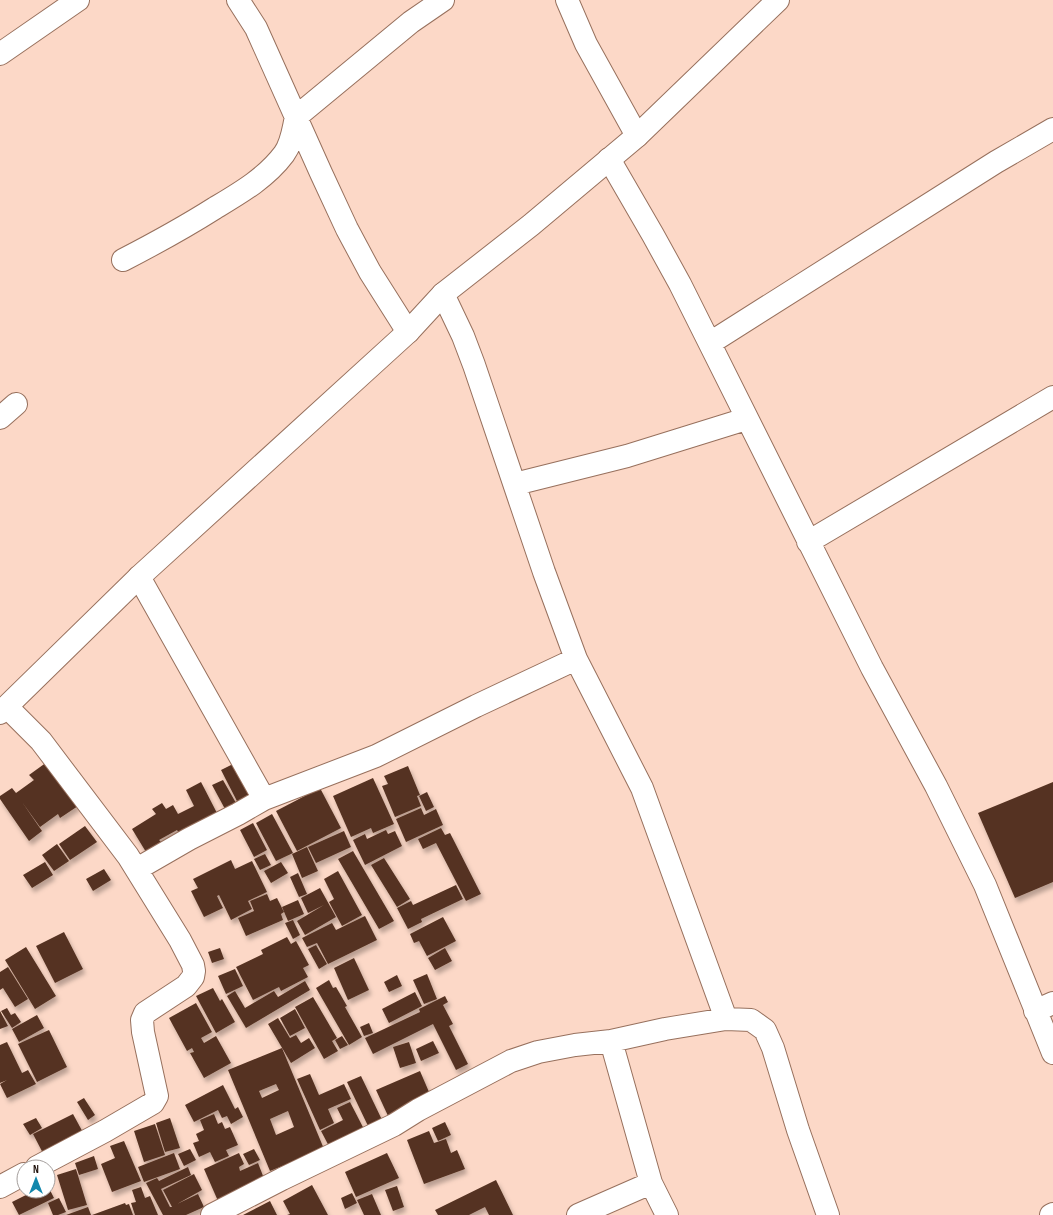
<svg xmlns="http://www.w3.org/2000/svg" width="1053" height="1215" font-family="'Sofia Sans Condensed',sans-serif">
<defs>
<filter id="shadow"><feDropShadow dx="2.5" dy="4.5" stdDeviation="2" flood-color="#0004"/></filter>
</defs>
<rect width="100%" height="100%" fill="#fcd8c7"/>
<!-- building -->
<path fill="#553221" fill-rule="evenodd" filter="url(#shadow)" d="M47 762 78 806 60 818 58 814 40 827 22 802 42 831 29 841 0 799V796L12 788 16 793 34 780 29 775Z
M235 763 253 800 240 807 221 770Z
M408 766 420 795 417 796 421 806 395 817 382 786 388 784 384 776Z
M373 778 394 824 373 833 371 828 351 837 333 796Z
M223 780 236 803 225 809 212 785Z
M201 782 218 815 180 835 177 830 159 840 161 842 146 852 132 829 156 814 152 809 162 803 166 809 173 805 178 814 194 806 186 790Z
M1053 782V882L1015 898 978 813Z
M320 788 341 828 297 851 276 811Z
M427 792 434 807 426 811 419 796Z
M421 808 424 815 436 809 443 825 406 842 396 819Z
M272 814 293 853 276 861 256 823Z
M253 823 267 850 254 857 240 830Z
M85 826 97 842 70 860 59 844Z
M441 828 445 835 450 833 481 894 466 901 436 843 423 849 418 839Z
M386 830 388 834 395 831 402 846 365 865 353 840 365 834 367 839Z
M344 831 351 847 316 863 308 847Z
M57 844 69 861 54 871 42 855Z
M307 847 318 871 302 878 292 854Z
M353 851 394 921 379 929 338 859Z
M265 854 271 865 260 870 254 859Z
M384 858 410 899 397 907 371 865Z
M231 860 235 869 252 861 267 892 248 901 252 909 231 920 219 895 217 896 223 908 204 917 191 891 198 888 193 879Z
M45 862 53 875 32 888 23 875Z
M281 862 288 873 271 883 264 871Z
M104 869 111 880 93 891 86 879Z
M338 871 362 915 342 926 329 902 334 899 324 879Z
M298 873 307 894 299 897 290 877Z
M456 885 463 899 421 919 422 922 408 929 397 908 411 901 413 905Z
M320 888 336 917 305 935 297 921 324 905 308 913 301 898Z
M267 894 270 901 277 898 284 912 281 914 283 920 246 936 238 918 254 911 250 901Z
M298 900 304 914 288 921 282 907Z
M365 916 377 940 328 964 317 943 307 947 302 938 332 923 336 930Z
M443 917 456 941 427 956 419 941 414 943 410 934Z
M293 920 300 935 293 939 285 923Z
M64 932 83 969 55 983 36 946Z
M287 937 291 944 296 941 309 965 303 968 308 977 281 991 279 987 253 1000 236 967 263 954 261 950Z
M316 945 327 964 319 969 308 949Z
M26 947 56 996 35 1009 5 960Z
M220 948 224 959 212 963 208 952Z
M445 948 452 961 435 970 428 958Z
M354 958 369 990 348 1000 334 968Z
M8 967 28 999 15 1007 3 988 0 990V972Z
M235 969 243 986 226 994 218 976Z
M427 974 437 999 424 1004 413 980Z
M397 975 402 986 389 992 384 982Z
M329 980 333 988 336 987 347 1006 345 1007 362 1037 349 1045 316 988Z
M305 981 310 990 246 1028 227 996 235 991 245 1008 274 991 278 997Z
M213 988 220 1001 222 999 235 1022 216 1033 196 996Z
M415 992 422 1006 389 1023 382 1009Z
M445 996 448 1002 443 1005 453 1024 449 1026 468 1064 456 1070 433 1024 373 1054 365 1038 420 1012 419 1009Z
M313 997 337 1038 332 1041 338 1051 324 1059 295 1007Z
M196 1003 212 1032 201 1038 204 1043 216 1036 231 1063 204 1078 190 1053 194 1052 192 1048 187 1051 169 1018Z
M7 1008 11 1015 15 1013 21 1022 12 1028 1 1011Z
M295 1009 305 1028 290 1036 280 1018Z
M0 1011 8 1026 0 1029Z
M37 1015 44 1028 19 1042 12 1029Z
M278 1018 290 1038 296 1035 301 1043 309 1038 315 1048 291 1063 268 1024Z
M369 1023 373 1033 364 1036 360 1027Z
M49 1030 67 1067 37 1082 18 1044Z
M342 1036 348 1045 340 1049 335 1040Z
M433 1041 439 1053 421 1061 416 1049Z
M7 1042 22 1073 28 1070 36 1084 7 1098 0 1084 7 1080 0 1083V1045Z
M409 1042 416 1063 400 1068 393 1047Z
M282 1048 324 1149 270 1171 228 1070ZM276 1084 279 1090 262 1098 259 1091ZM288 1111 294 1127 276 1135 270 1119Z
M420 1071 432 1099 389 1118 376 1090Z
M310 1074 319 1095 344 1084 351 1099 328 1109 334 1123 320 1130 297 1079Z
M361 1076 383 1122 369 1128 347 1082Z
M223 1085 235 1109 238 1107 243 1117 231 1124 227 1116 222 1118 218 1110 194 1122 185 1105Z
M84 1098 95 1115 88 1120 77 1102Z
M350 1102 367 1135 331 1150 321 1131 343 1120 337 1108Z
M73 1114 86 1138 46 1159 33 1134Z
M214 1114 218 1124 222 1122 225 1129 230 1127 238 1145 226 1150 229 1156 215 1162 210 1152 199 1157 193 1143 199 1141 196 1134 204 1130 200 1120Z
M36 1118 42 1128 30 1135 23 1124Z
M170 1118 180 1148 165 1152 156 1123Z
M445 1122 451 1135 438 1141 432 1128Z
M155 1124 165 1155 144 1162 134 1131Z
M429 1131 434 1143 446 1139 451 1153 457 1150 465 1169 424 1184 407 1140Z
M124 1141 141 1181 112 1192 101 1164 115 1158 110 1146Z
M190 1149 196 1160 184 1166 178 1154Z
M254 1149 260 1160 249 1165 243 1154Z
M174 1153 180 1169 144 1182 138 1167Z
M239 1153 244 1164 239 1167 240 1171 258 1163 265 1181 218 1201 204 1169Z
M387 1153 399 1178 356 1197 345 1172Z
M94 1156 98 1169 79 1175 75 1163Z
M188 1167 191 1175 161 1189 170 1207H172L163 1190 194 1174 202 1190 177 1204 198 1194 204 1207 186 1215H163L146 1183 157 1178 159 1181Z
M76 1169 87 1205 68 1210 57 1175Z
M496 1180 513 1215H489L485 1207 469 1215H438L435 1210Z
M312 1185 328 1215H287L290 1214 283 1201Z
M48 1186 54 1198 19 1215 12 1202 34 1191H48Z
M397 1186 404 1207 393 1211 385 1190Z
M141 1187 145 1198 150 1196 158 1215H135L131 1203 136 1202 132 1190Z
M352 1193 357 1203 345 1209 341 1198Z
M372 1194 381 1215H364L357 1200Z
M59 1198 66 1212 58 1215H53L48 1203Z
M270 1201 277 1215H243Z
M125 1203 126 1205 129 1204 133 1215H92Z
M88 1207 91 1215H66Z"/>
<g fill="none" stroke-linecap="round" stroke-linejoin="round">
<!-- minor casing -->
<g stroke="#97705d" stroke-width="24">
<path id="minor" d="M238 0 256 28 321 173 347 229 370 272 408 332
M567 0 586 44 637 136
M0 54 78 0
M609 159 653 235 680 284 872 668 936 786 985 885 1053 1053
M123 260C154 244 185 227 215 208 240 193 266 178 284 154 292 143 293 130 296 117L411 22 443 0
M443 294 463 336 474 365 544 572 576 659 642 788 726 1019
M710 343 996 162 1053 129
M0 418 16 404
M515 484 627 456 746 419
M808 542 1053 397
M139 577 264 799
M7 707 41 741 128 856 180 940 193 965 194 971 193 977 186 986 145 1013 142 1020 143 1032 157 1096 153 1103 105 1131 37 1167
M137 869 189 839 238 814 264 799 376 756 476 706 576 659
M1035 1011 1053 1003
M611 1041 651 1183 667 1215
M0 1187 24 1174
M212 1215 282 1179 394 1125 418 1110 511 1061 538 1052 575 1045 611 1041 665 1029 726 1019 751 1020 765 1030 773 1048 798 1130 828 1215
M578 1215 651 1183
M1051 1215 1053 1214"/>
</g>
<!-- tertiary casing -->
<g stroke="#97705d" stroke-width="24">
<path id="tertiary" d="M0 713 139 577 408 332 443 294 531 225 637 136 778 0"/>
</g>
<!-- minor -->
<use href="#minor" stroke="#fff" stroke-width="22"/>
<!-- tertiary -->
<use href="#tertiary" stroke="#fff" stroke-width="22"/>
</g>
<!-- north arrow -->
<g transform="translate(36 1179)"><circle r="19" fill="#ffffff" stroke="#a49e9c"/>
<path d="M0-3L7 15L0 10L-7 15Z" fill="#1287ac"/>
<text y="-6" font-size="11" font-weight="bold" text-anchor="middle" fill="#1c0d07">N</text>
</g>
</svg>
